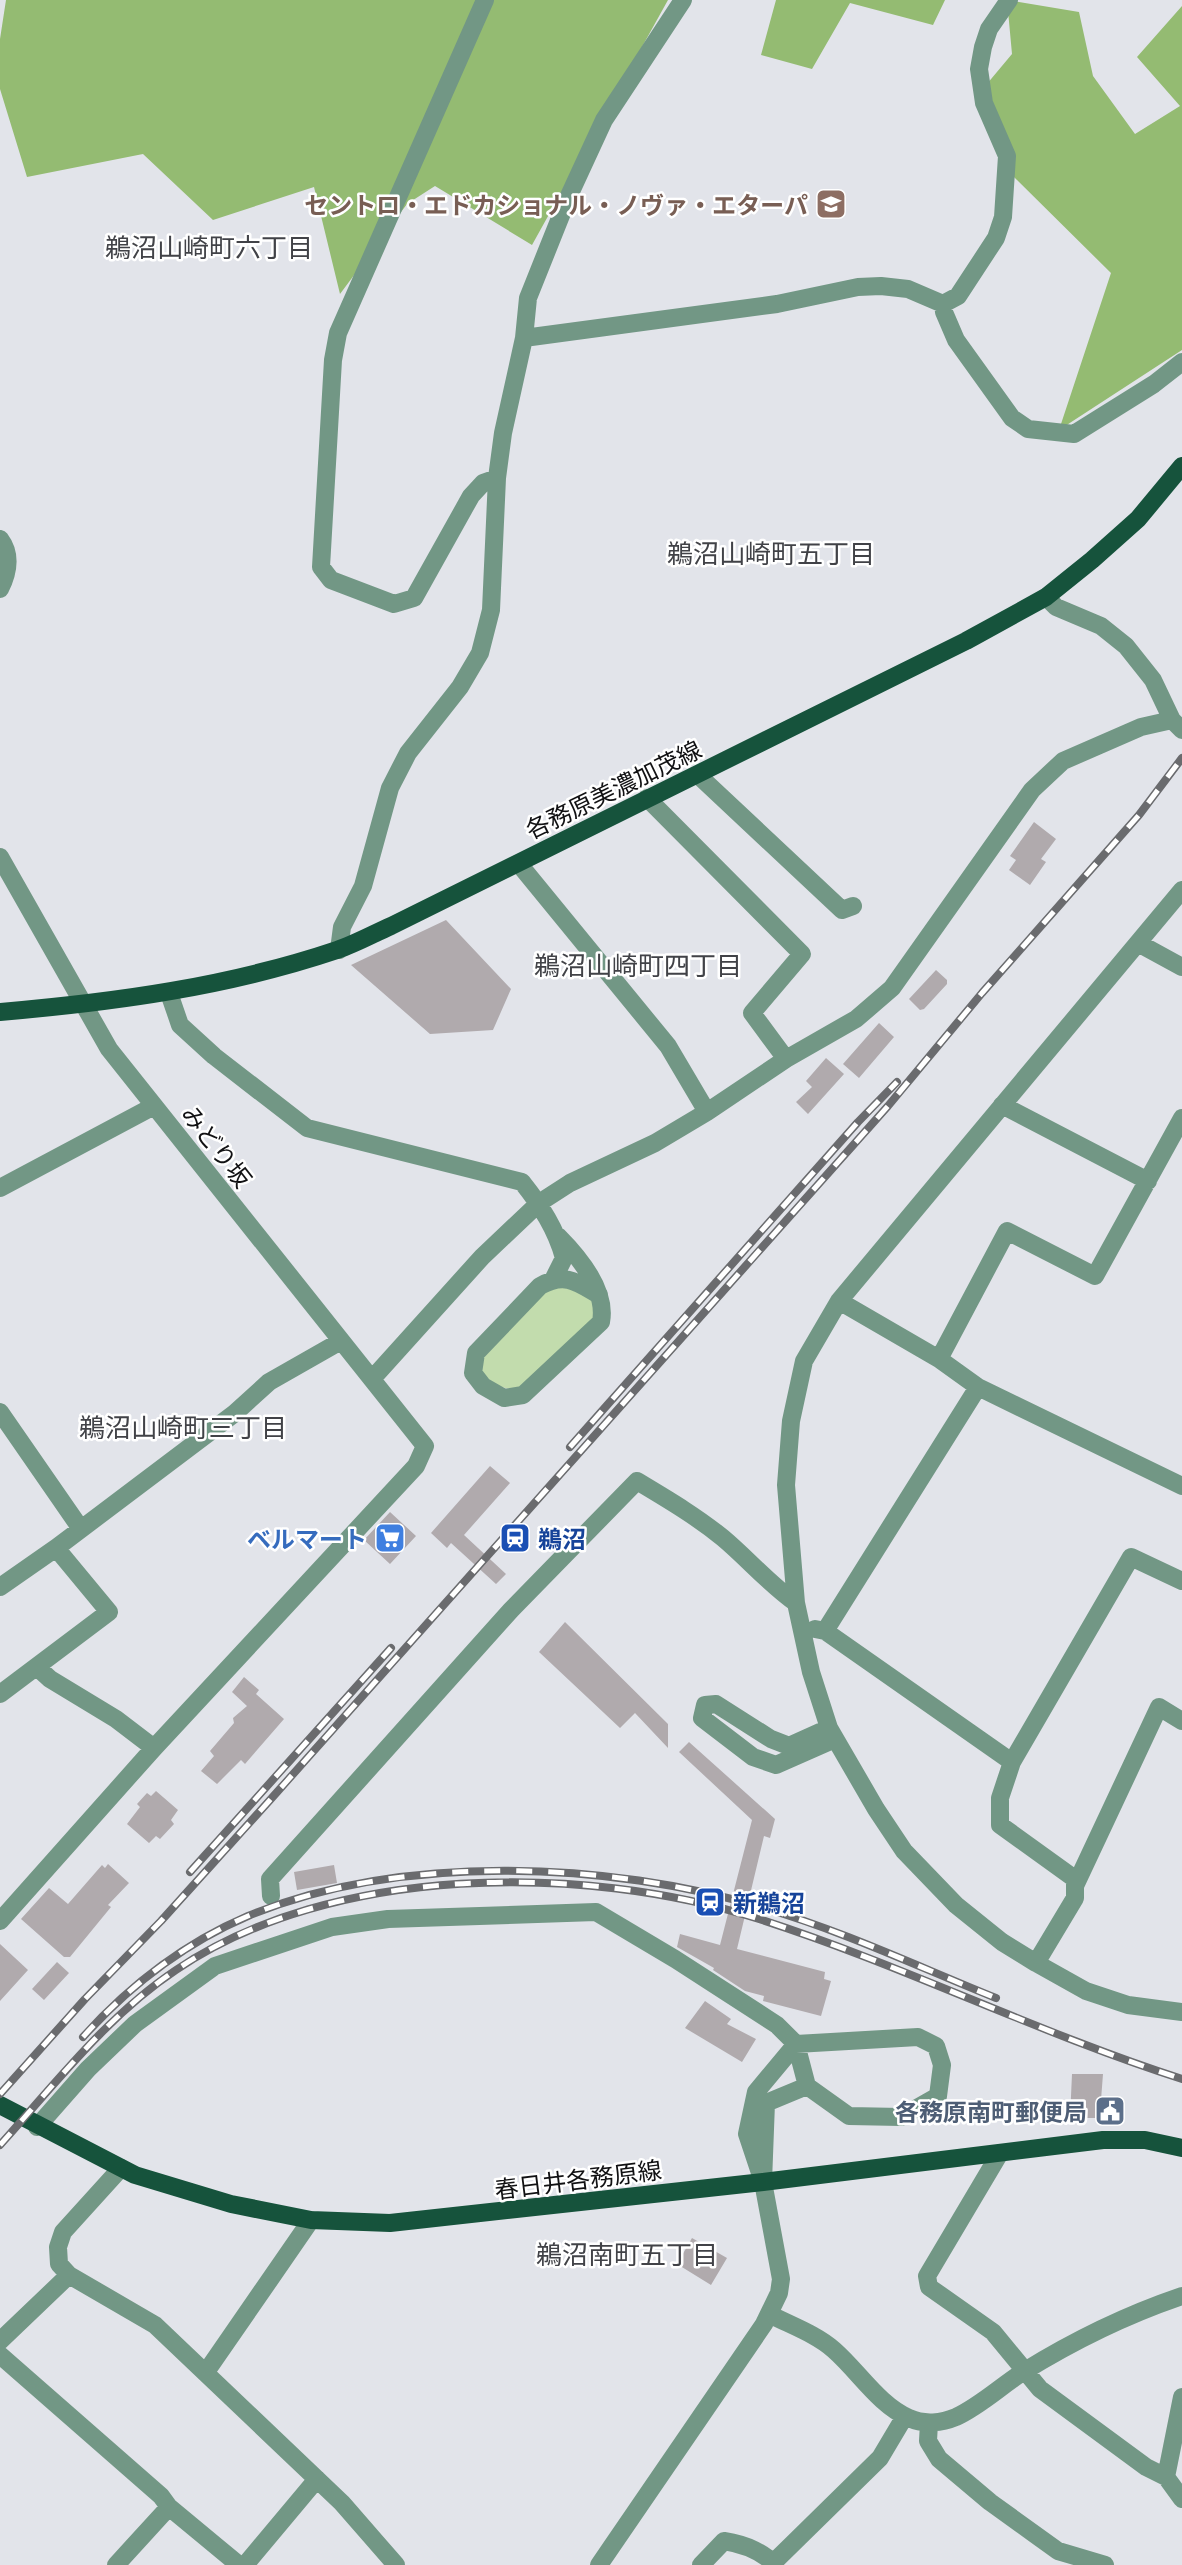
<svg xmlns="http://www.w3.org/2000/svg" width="1182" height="2565" font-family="Lato,'Noto Sans JP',sans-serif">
<rect width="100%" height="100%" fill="#e2e4ea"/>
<!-- green -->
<path fill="#c2dcad" d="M569 1284 592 1299 596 1320 521 1390C502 1389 491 1385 479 1370L481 1360 544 1291Z"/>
<!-- forest -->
<path fill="#94bb72" d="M6 0H668L532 245 435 186 407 204 340 294 314 187 213 220 143 154 27 177 0 89V39Z
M776 0H945L933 25 850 3 812 69 761 55Z
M1007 0 1079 12 1093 76 1135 134 1180 106 1137 57 1182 6V350L1059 430 1111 273 1013 176 976 97 1012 54Z"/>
<!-- building -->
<path fill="#b0aaad" d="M1034 822 1056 839 1041 859 1046 862 1030 885 1009 870 1016 860 1010 856Z
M446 920 511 989 493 1030 430 1034 351 965Z
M936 970 947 980V984L924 1009 920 1010 909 999Z
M879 1023 894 1037 859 1078 843 1064Z
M826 1058 844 1074 808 1114 796 1102 812 1087 806 1081Z
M490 1466 510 1483 464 1535 506 1574 496 1584 451 1543 447 1548 431 1533Z
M390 1512 416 1536 390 1564 364 1540Z
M565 1622 668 1724V1748L635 1713 620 1728 539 1652Z
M244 1677 259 1690 256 1694 284 1719 245 1764 241 1760 217 1784 201 1771 214 1756 210 1751 234 1723 233 1718 247 1706 232 1692Z
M689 1742 775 1819 770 1838 764 1836 737 1949 825 1972 824 1979 831 1981 821 2016 763 2001 764 1996 745 1991 713 1970 714 1968 677 1947 680 1934 720 1945 752 1820 679 1752Z
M156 1791 178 1810 171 1820 174 1824 160 1839 156 1836 149 1843 127 1824 140 1807 137 1804 147 1793 151 1796Z
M108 1864 129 1883 108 1905 111 1907 70 1957H64L21 1919 49 1888 68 1904 102 1865 105 1868Z
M334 1865 337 1883 297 1890 294 1872Z
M0 1944 28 1970 0 2001Z
M57 1962 69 1973 44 2000 32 1989Z
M705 2001 731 2019 727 2024 756 2039 742 2062 685 2028Z
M1072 2074H1103L1101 2100 1118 2099 1119 2122H1101V2118H1070Z
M692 2238 727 2258 711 2285 677 2264Z"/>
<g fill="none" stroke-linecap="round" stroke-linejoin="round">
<!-- minor -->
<path stroke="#729785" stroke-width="18" d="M485 0 338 333 333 360 321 567 331 580 394 604 414 598 471 496 483 483 497 478
M943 304 958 296 996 238 1003 217 1007 156 984 103 979 69 983 47 989 29 1009 0
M943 304 944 312 956 340 1012 418 1028 429 1074 434 1154 384 1182 362
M524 338 777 304 858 287 881 286 908 289 943 304
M0 539C12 555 8 573 0 589
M1046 597 1056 607 1101 626 1126 646 1153 680 1172 720 1182 730
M698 775 842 910 853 906
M647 798 802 954 752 1013 786 1059
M0 857 109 1049 425 1446 416 1466 154 1748 0 1921
M519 864 668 1046 707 1112
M1182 890 839 1301 804 1361 791 1421 786 1485 796 1603 811 1672 829 1728 876 1809 904 1851 956 1905 1002 1942 1036 1963 1086 1991 1128 2005 1182 2012
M1138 943 1182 967
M339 950 342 927 363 886 390 788 408 753 460 687 480 653 491 610 497 478 503 433 524 338 528 298 568 198 604 120 683 0
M169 993 180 1025 214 1056 307 1128 522 1182C541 1206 556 1229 564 1258L554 1278
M1002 1105 1148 1181
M0 1188 154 1106
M558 1236C579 1257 607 1291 601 1322L523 1395 504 1398 483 1386 473 1373 476 1353 540 1286C565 1272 577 1282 599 1295
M839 1301 939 1359 978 1387
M939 1359 1007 1231 1095 1276 1182 1118
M372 1379 482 1257 539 1203 570 1183 655 1143 707 1112 786 1059 856 1019 892 988 1032 790 1063 761 1141 727 1172 720
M0 1412 81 1529
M0 1587 56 1548
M815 1629 825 1631 1012 1762
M825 1631 978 1387 1182 1486
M38 1668 50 1679 116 1719 154 1748
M0 1694 109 1612 56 1548 235 1413 269 1382 341 1341
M829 1728 789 1746 771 1739 716 1704 705 1705 702 1718 753 1757 776 1765 835 1739
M1075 1886 1159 1707 1182 1721
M271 1896 270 1879 511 1610 637 1481C667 1499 696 1516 723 1538 748 1559 769 1584 796 1603
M1036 1963 1075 1898V1879L1000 1825V1798L1012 1762 1131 1557 1182 1581
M37 2127 88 2069 135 2024 215 1966 332 1927 388 1919 596 1912 675 1959 777 2025 796 2044 807 2086
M1000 2153 927 2276 929 2287 993 2332 1040 2389 1146 2467 1166 2477
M69 2275 59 2264 58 2247 63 2232 121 2168
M769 2314C790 2325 816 2334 834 2350 859 2372 879 2405 909 2418 924 2425 942 2423 956 2417 980 2406 1001 2386 1023 2372 1073 2341 1126 2315 1182 2296
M0 2341 69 2275 155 2325 342 2503 396 2565
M0 2355 161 2496 169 2507
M206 2372 311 2220
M1182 2397 1166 2477 1182 2499
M929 2423 928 2441 939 2459 990 2502 1058 2551 1105 2565
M773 2563 880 2458 905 2416
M116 2565 169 2507 239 2565
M245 2565 317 2479
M599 2565 764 2324 779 2293 781 2279 763 2182 747 2134 756 2092 796 2044 918 2037 936 2046 942 2065 938 2096 901 2117 849 2116 807 2086 766 2103 763 2182
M701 2565 724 2541C743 2544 762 2551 775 2565"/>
<!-- major -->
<path stroke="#16533c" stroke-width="18" d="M0 1012C115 1002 227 987 337 950 355 944 373 934 391 926L966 641 1046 597 1092 560 1138 519 1182 466
M0 2105 135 2175 231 2204 311 2220 390 2223 763 2182 1103 2140H1145L1182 2148"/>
<!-- rail casing -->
<g stroke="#6a6b6e" stroke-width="8">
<path id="rail" d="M570 1447 858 1122 897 1082
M190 1872 391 1648
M83 2037C129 1986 185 1943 248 1916 400 1853 608 1861 764 1908 843 1931 919 1967 996 1998
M0 2094 85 1999 161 1921 270 1800 888 1106 982 993 1139 815 1182 758
M0 2145C55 2084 107 2016 176 1970 331 1864 585 1863 759 1919 903 1965 1038 2033 1182 2079"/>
</g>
<!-- rail -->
<use href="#rail" stroke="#fff" stroke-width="5" stroke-dasharray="16" stroke-linecap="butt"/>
</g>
<!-- icons -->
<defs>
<g id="school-square" transform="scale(1.575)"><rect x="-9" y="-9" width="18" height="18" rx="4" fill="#8d6e63" stroke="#fff"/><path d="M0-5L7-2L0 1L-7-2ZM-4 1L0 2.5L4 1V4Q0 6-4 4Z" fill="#fff"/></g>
<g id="supermarket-square" transform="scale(1.575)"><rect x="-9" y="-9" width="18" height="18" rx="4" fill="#3f7fe0" stroke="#fff"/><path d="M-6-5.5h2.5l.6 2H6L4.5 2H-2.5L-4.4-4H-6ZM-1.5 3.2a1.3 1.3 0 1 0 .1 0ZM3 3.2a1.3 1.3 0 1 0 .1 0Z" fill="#fff"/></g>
<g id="station-square" transform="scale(1.575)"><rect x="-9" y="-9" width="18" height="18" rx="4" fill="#1a4fb4" stroke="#fff"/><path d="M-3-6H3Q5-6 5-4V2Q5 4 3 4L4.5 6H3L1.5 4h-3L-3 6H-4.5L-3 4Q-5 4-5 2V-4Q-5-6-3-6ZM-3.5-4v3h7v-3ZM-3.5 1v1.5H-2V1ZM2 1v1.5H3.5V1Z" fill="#fff"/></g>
<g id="civic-square" transform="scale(1.575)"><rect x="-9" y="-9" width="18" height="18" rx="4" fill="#5c6f8a" stroke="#fff"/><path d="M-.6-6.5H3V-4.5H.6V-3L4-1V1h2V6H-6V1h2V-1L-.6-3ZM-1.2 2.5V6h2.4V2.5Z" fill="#fff"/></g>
</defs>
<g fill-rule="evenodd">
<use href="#school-square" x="831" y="204"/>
<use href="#supermarket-square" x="390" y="1538"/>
<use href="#station-square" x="515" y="1538"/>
<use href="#station-square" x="710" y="1902"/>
<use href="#civic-square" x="1110" y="2111"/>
</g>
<g text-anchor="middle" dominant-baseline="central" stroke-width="5" stroke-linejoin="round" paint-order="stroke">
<!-- education labels -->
<g font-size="24" font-weight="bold" fill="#785e54" stroke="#fff" text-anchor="end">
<text x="808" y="204">セントロ・エドカショナル・ノヴァ・エターパ</text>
</g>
<!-- street labels -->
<g font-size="24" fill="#111113" stroke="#fff">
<text transform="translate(613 789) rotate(-26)">各務原美濃加茂線</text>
<text transform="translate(217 1146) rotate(52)">みどり坂</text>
<text transform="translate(578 2179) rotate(-7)">春日井各務原線</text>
</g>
<!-- shop labels -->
<g font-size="24" font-weight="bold" fill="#366cbe" stroke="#fff" text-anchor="end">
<text x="367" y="1538">ベルマート</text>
</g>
<!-- transit labels -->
<g font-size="24" font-weight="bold" fill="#164399" stroke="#fff" text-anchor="start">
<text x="538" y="1538">鵜沼</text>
<text x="733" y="1902">新鵜沼</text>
</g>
<!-- service labels -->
<g font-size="24" font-weight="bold" fill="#4e5e75" stroke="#fff" text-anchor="end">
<text x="1087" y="2111">各務原南町郵便局</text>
</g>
<!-- neighbourhood labels -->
<g font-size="26" fill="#414247" stroke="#fff">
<text x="209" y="247">鵜沼山崎町六丁目</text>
<text x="771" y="553">鵜沼山崎町五丁目</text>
<text x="638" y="965">鵜沼山崎町四丁目</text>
<text x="183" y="1427">鵜沼山崎町三丁目</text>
<text x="627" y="2254">鵜沼南町五丁目</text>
</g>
</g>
</svg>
